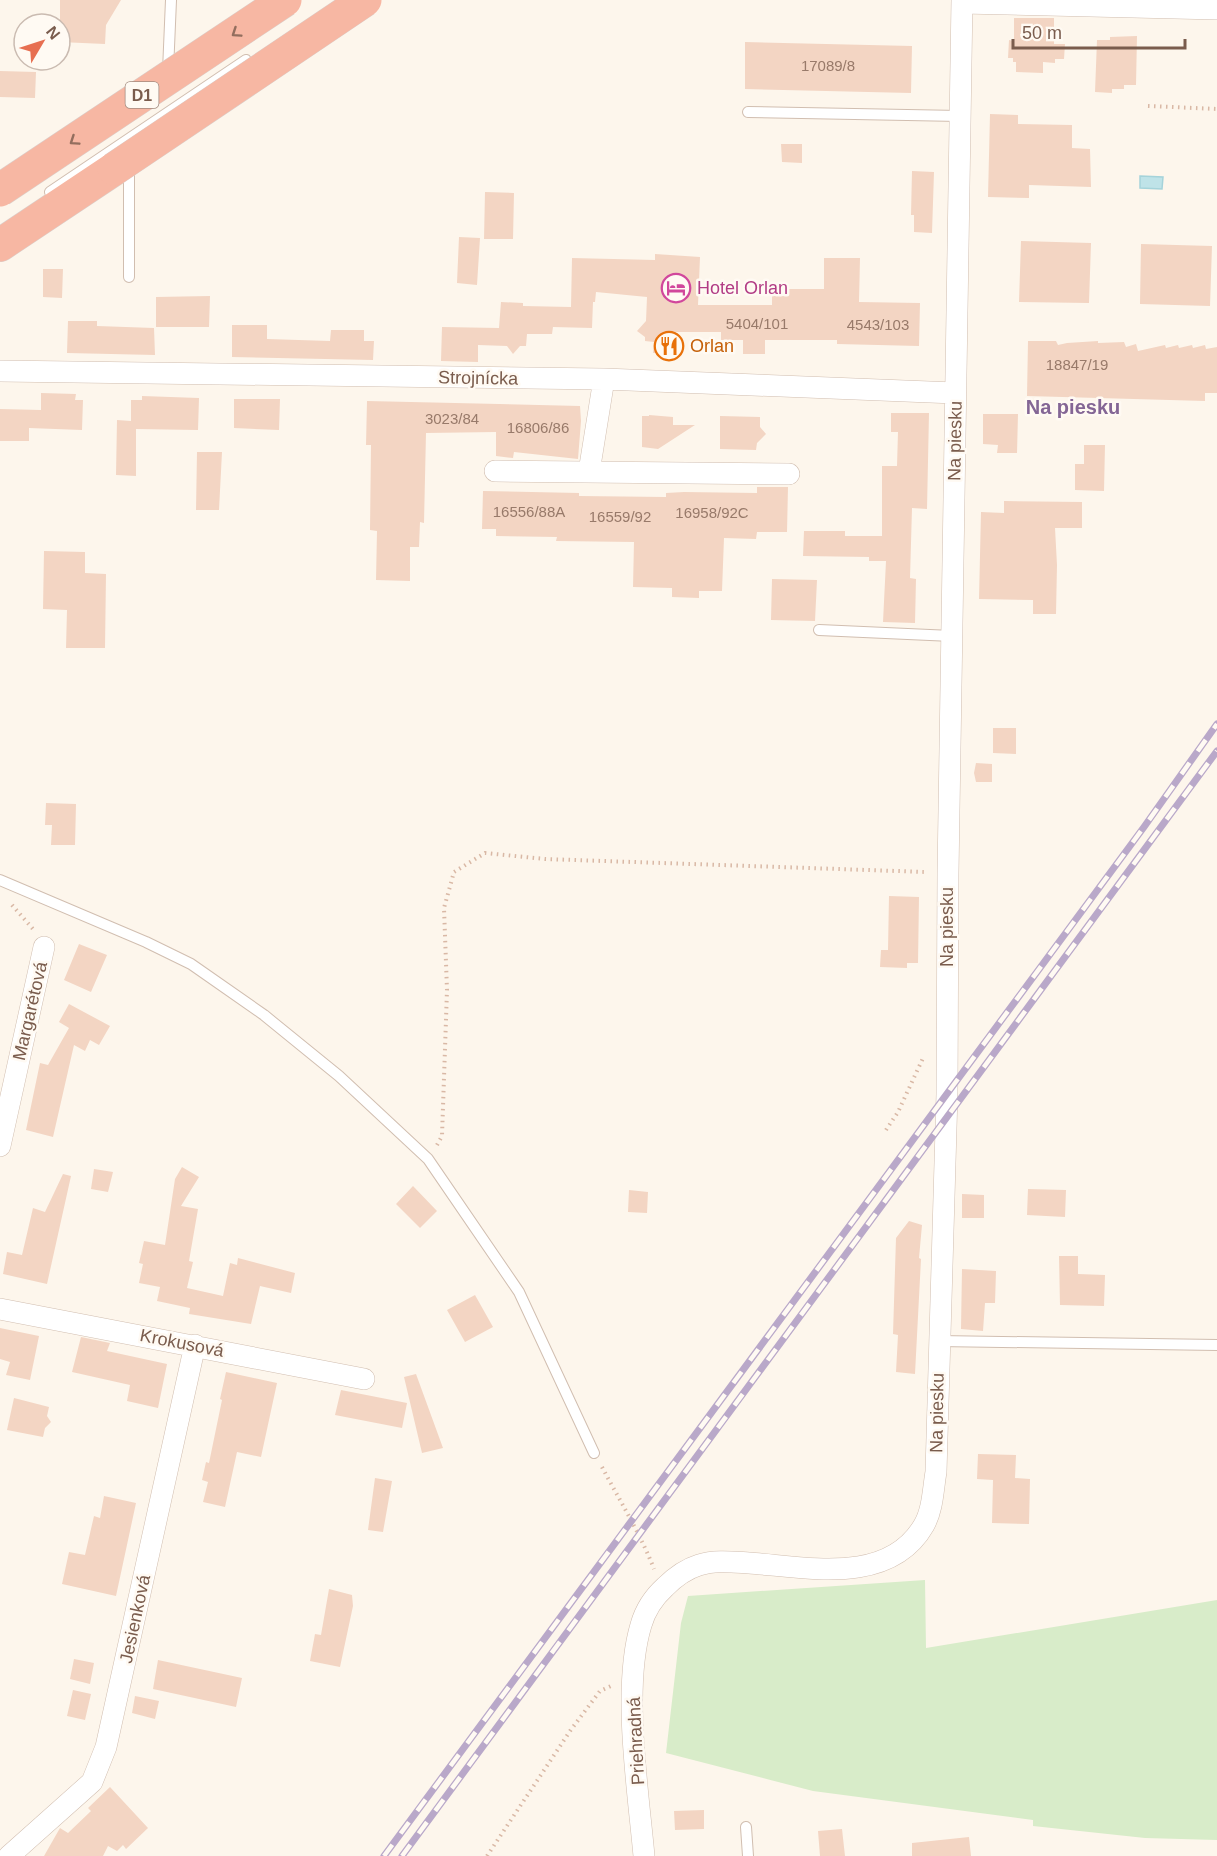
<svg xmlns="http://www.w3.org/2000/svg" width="1217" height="1856" font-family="Arial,sans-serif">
<rect width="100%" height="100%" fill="#fdf6ec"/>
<!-- green -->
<path fill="#d8ecc9" d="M925 1580 926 1648 1217 1600V1840L1145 1838 1033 1826V1820L813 1791 666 1753 681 1623 688 1596Z"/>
<!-- water -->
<path fill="#bfe3e8" stroke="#a5d3da" stroke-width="1.5" d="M1140 176 1163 177 1162 189 1140 188Z"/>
<!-- building -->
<path fill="#f3d5c3" d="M60 0H121L106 25 105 44 60 42Z
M1014 18H1054V44H1065L1064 59H1055V63L1043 62V73L1016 72V62H1013V58H1008L1009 40 1014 41Z
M1137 36 1136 85H1124V89H1112V93L1095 92 1097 40H1110V37Z
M745 42 912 46 911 93 745 89Z
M0 71 36 72 35 98 0 97Z
M990 114 1018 115V124L1072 125V148L1090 149 1091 187 1029 185V198L988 197Z
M781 144H802V163L782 162Z
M912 171 934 172 932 233 914 232V215H911Z
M485 192 514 193 513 239H484Z
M459 237 480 238 477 285 457 283Z
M1021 241 1091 243 1089 303 1019 302Z
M1141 244 1212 246 1210 306 1140 304Z
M655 254 700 257 698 305H772V289H824V258H860L859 302 920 303 919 346 837 344V340H765V354H743V340H721V332H676V353H653L654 342 645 341V337L637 331 646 321 647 297 596 292 595 302H593L592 328 553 327 552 334H527L526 346H520L513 354 507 346 478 345V362L441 361 442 327 499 328 501 302 523 303V306L571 307 572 258 655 260Z
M43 269H63L62 298 43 297Z
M210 296 209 327H156V297Z
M68 321H97V326L154 328 155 355 67 353Z
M232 325H267V339L330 341 331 330H364V341H374L373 360 232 357Z
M1028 341H1056L1058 345 1067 343 1098 341V343L1124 342 1126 347 1136 344 1138 351 1165 345 1166 348 1178 345 1179 348 1192 345 1193 348 1205 345 1206 349 1217 347V393H1205V401L1027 396Z
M41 393 76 394 75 400H83L82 430 29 428V441H0V409L41 410Z
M142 396 199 398 198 430 136 429V476L116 475 117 420 131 421V400H142Z
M234 399H280L279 430 234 428Z
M367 401 580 406 581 421 578 459 514 452 513 458 496 456V432L426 433 424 523 420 522 419 547H410V581L376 580 377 531 370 530 371 445H366Z
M891 413H929L927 509 912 508 910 578 916 579 915 623 883 622 886 561H869V557L803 556 804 531H845V536H882V466H897L898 432H891Z
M983 414H1018L1017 453H997L998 445 983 444Z
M649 415 673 417V425H695L658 449 642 447V416H649Z
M720 416 760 417V427L766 434 757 443 756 450 720 449Z
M1084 445H1105L1104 491 1075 490V464H1084Z
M197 452H222L219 510H196Z
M757 487H788L787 532H757L756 539 724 538 722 591H699V598L672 597V588L633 587 634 542 556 541 557 537 496 536V529H482L483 491 579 493V496L666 497V493L684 492 757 493Z
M1004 501 1082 502V528H1055L1057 565 1056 614H1033V600L979 599 981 512 1004 513Z
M44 551 85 552V573L106 574 105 648H66L67 610 43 609Z
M772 579 817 580 815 621 771 620Z
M993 728H1016V754L993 753Z
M976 763 992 764V782H976L974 773Z
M46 803 76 804 75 845H51L52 825H45Z
M889 896 919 897 918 963H907V968L880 967 881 950H888Z
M79 944 107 955 91 992 64 980Z
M69 1004 110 1026 99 1045 90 1040 85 1051 74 1045 53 1137 26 1130 40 1063 48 1065 69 1028 59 1022Z
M182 1167 199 1177 181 1206 198 1209 189 1261 193 1262 187 1288 223 1296 230 1263 237 1265 238 1258 295 1273 291 1293 260 1286 251 1324 189 1314 190 1308 157 1301 160 1287 139 1283 143 1264 139 1263 144 1241 165 1245 175 1179Z
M94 1169 113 1172 108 1192 91 1189Z
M63 1174 71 1176 47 1284 3 1274 7 1252 22 1255 33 1208 45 1212Z
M413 1186 437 1211 420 1228 396 1204Z
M1028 1189 1066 1190 1065 1217 1027 1215Z
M629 1190 648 1192 647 1213 628 1212Z
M962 1194 984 1195V1218H962Z
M909 1221 922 1225 919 1258 921 1259 915 1374 896 1372 898 1335 893 1334 896 1238Z
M1059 1256H1078V1274L1105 1275 1104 1306 1060 1305Z
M962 1269 996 1271 995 1303H985L983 1331 961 1329Z
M475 1295 493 1327 465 1342 447 1310Z
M0 1328 39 1336 30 1380 6 1375 10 1362 0 1359Z
M81 1337 110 1343 107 1351 167 1364 158 1408 127 1401 130 1385 72 1372Z
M226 1372 277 1383 261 1457 237 1452 225 1507 203 1502 208 1482 202 1480 206 1462 209 1463 222 1400 220 1399Z
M416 1374 443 1448 422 1453 404 1377Z
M341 1390 407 1403 402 1428 335 1415Z
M14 1398 49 1407 47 1416 51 1422 45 1428 43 1437 7 1430Z
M978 1454 1016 1455 1015 1478 1030 1479 1029 1524 992 1523 993 1480 977 1479Z
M375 1478 392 1481 383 1532 368 1530Z
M104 1496 136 1503 116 1596 62 1584 69 1552 85 1555 94 1516 100 1518Z
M329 1589 352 1595 353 1606 340 1667 310 1661 315 1634 321 1635Z
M74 1659 94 1663 90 1684 70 1679Z
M158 1660 242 1678 236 1707 153 1689Z
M73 1690 91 1694 85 1720 67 1716Z
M135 1696 159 1701 155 1719 132 1713Z
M110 1787 148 1828 126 1849 123 1845 117 1851 108 1846 103 1856H44L60 1828 68 1833 91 1811 88 1808Z
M704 1810V1829L675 1830 674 1811Z
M842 1829 845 1856H820L818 1831Z
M969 1837 971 1856H912V1843Z"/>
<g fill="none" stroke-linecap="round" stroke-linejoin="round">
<!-- service casing -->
<g stroke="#d1beb0" stroke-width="12">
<path id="service" d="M168 71 171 0
M748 112 960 116
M129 166V277
M50 192 246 60
M819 630 952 636
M0 880 146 942 191 964 264 1015 339 1076 428 1159 519 1292 594 1453
M938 1341 1217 1345
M746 1827 748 1856"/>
</g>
<!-- minor casing -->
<g stroke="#d1beb0" stroke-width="22">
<path id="minor" d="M962 3 1217 9
M0 371 604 379 955 393
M495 471 789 474
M589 472 604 379
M0 1146 44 947
M0 1309 364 1379
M9 1856 92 1782 106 1747 195 1345
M644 1856C638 1789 622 1688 641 1625 645 1611 654 1597 665 1587 674 1578 686 1569 699 1565 715 1560 732 1562 749 1563 807 1567 889 1586 924 1525 933 1509 933 1489 936 1472L947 1094 948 873 962 0"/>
</g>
<!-- motorway casing -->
<g stroke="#dad1cd" stroke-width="34">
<path id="motorway" d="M0 245 114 169"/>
</g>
<!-- path -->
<path stroke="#d9b8a5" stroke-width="4" stroke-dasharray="1.5 4.5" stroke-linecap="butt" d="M1148 106 1217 109
M12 905 33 929
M886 1130 898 1112 924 1056
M437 1145 442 1136 447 990 444 908 454 872 485 853 545 859 926 872
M602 1467C620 1501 640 1533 654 1569
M487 1856 570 1731 600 1691 611 1686"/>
<!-- service -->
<use href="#service" stroke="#fff" stroke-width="10"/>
<!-- minor -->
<use href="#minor" stroke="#fff" stroke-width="21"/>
<!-- motorway -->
<use href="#motorway" stroke="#f7b7a3" stroke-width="33"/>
<!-- rail casing -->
<g stroke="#b9a8c9" stroke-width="7">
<path id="rail" d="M384 1856 1144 827 1217 724
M402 1856 1217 751"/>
</g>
<!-- rail -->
<use href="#rail" stroke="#fffaf3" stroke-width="4.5" stroke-dasharray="14" stroke-linecap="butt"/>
<!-- motorway-bridge casing -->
<g stroke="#dad1cd" stroke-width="34" stroke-linecap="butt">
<path id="motorway-bridge" d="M114 169 365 0
M0 190 285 0"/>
</g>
<!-- motorway-bridge -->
<use href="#motorway-bridge" stroke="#f7b7a3" stroke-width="33"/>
</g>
<!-- one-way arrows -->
<defs><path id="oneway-chevron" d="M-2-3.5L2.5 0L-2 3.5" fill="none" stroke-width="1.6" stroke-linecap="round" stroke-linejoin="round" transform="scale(1.5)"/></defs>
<g stroke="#936e5e">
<use href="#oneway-chevron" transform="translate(236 33) rotate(146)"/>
<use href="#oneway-chevron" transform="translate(74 141) rotate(146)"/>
</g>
<!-- icons -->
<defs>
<g id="hotel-ring" transform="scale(1.5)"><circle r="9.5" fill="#fffaf3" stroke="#d1479c" stroke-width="1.5"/><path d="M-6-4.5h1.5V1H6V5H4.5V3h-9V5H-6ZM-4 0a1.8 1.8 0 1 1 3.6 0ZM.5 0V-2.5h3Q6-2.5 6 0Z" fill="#d1479c"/></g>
<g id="restaurant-ring" transform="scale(1.5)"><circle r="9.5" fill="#fffaf3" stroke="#e8710a" stroke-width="1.5"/><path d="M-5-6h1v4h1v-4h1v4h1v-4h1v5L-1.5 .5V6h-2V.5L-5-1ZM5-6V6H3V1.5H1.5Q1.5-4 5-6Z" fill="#e8710a"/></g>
</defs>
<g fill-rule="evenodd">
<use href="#hotel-ring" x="676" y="288"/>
<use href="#restaurant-ring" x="669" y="346"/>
</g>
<g text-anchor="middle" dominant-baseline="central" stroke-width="5" stroke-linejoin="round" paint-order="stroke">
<!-- number labels -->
<g font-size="15" fill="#987a6a">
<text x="828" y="65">17089/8</text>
<text x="757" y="323">5404/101</text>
<text x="878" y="324">4543/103</text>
<text x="1077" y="364">18847/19</text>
<text x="452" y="418">3023/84</text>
<text x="538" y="427">16806/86</text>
<text x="529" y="511">16556/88A</text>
<text x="712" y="512">16958/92C</text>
<text x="620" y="516">16559/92</text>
</g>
<!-- shield labels -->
<rect fill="#fffaf3" stroke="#a28b7f" stroke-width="1.5" x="125.5" y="82" width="33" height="26" rx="4.5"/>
<g font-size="16" font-weight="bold" fill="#7a5c4d">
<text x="142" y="95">D1</text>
</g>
<!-- hotel labels -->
<g font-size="18" fill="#b23c85" stroke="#fffaf3" text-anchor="start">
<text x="697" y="288">Hotel Orlan</text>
</g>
<!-- food labels -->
<g font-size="18" fill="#c56008" stroke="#fffaf3" text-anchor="start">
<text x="690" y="346">Orlan</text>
</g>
<!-- street labels -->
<g font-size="18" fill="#7a5c4d" stroke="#fffaf3">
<text transform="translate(478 378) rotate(1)">Strojnícka</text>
<text transform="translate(955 441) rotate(-89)">Na piesku</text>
<text transform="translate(947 927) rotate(-90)">Na piesku</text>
<text transform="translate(30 1011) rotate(-77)">Margarétová</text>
<text transform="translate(182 1343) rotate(11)">Krokusová</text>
<text transform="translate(937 1413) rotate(-89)">Na piesku</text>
<text transform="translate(135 1619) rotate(-78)">Jesienková</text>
<text transform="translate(636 1741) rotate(-93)">Priehradná</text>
</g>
<!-- neighbourhood labels -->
<g font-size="20" font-weight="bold" fill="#846695" stroke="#fffaf3">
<text x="1073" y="407">Na piesku</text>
</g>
</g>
<!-- north arrow -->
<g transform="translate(42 42) rotate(51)"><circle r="28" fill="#fffaf3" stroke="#cabbb1" stroke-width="1.5"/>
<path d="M0-4.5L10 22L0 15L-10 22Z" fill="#e76f51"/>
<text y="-9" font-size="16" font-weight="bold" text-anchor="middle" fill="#7a5c4d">N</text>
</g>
<!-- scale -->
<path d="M1013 39v9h172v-9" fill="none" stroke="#7a5c4d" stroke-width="3"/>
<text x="1022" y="39" font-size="18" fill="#7a5c4d" stroke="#fffaf3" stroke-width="4.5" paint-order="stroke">50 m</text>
</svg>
